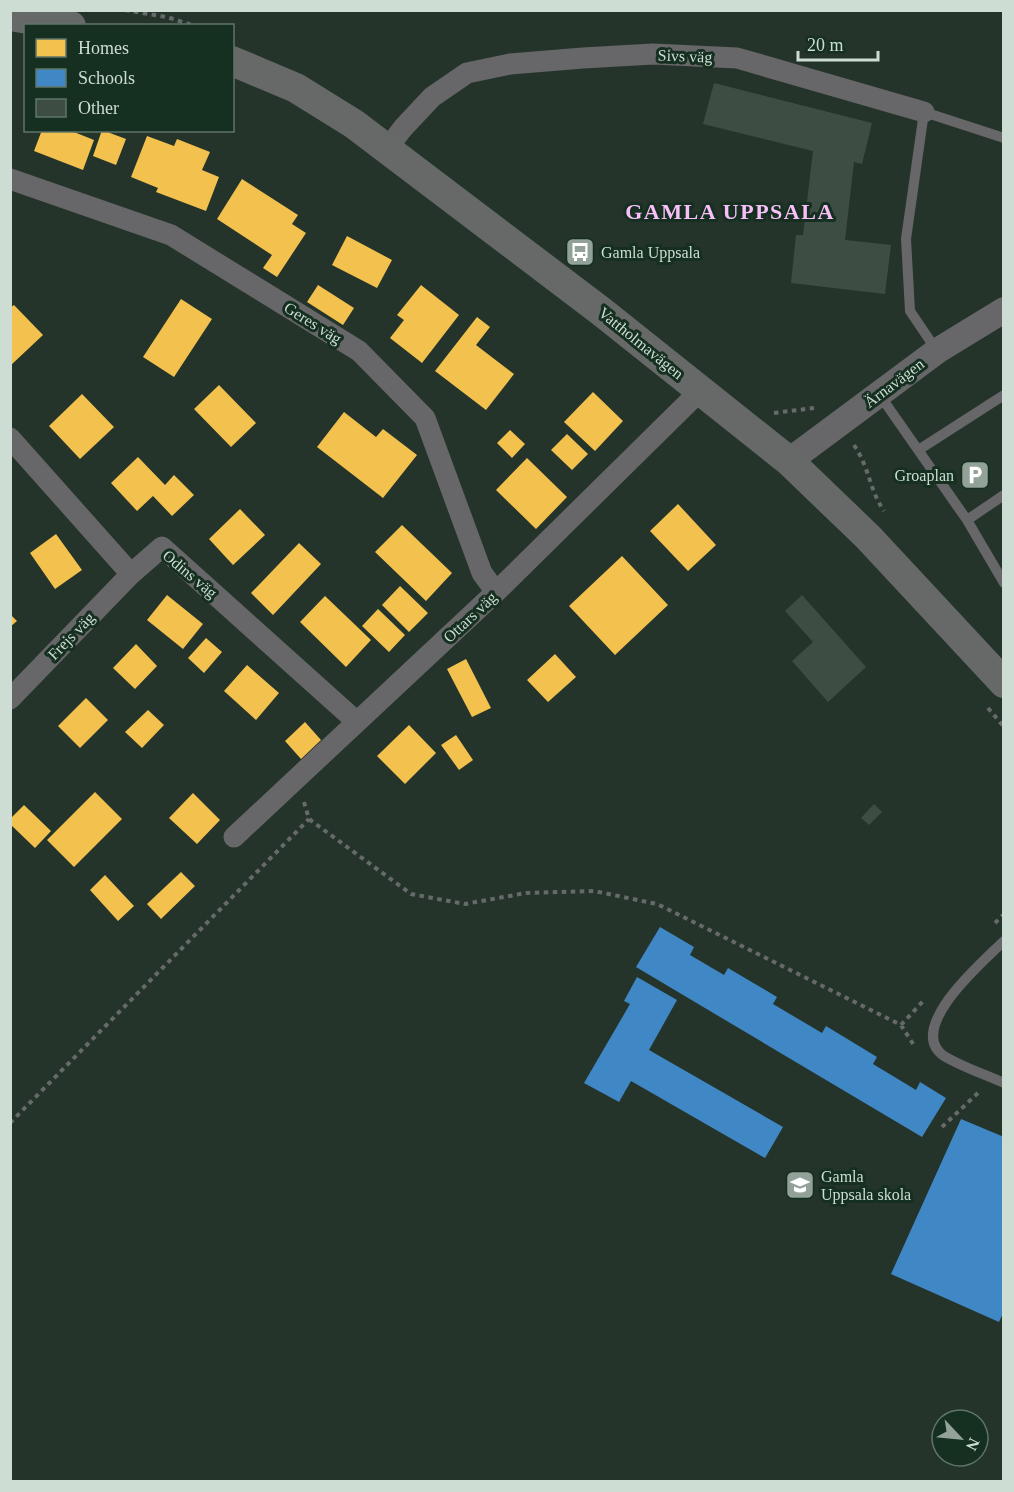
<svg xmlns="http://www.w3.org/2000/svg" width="1014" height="1492" font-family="'Times New Roman',serif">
<rect width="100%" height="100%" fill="#25342b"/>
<!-- homes -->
<path fill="#f2c14e" d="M42 130H69L94 140 83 170 34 151Z
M102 130 126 139 116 165 93 156Z
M147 136 174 146 177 139 210 152 202 170 219 177 206 211 156 192 158 188 131 177Z
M242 179 298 215 292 224 306 233 277 277 263 268 272 255 217 219Z
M347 236 392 260 377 288 332 265Z
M318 285 354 308 343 325 307 302Z
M421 285 459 315 422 363 390 338 404 320 397 315Z
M181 299 212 319 174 377 143 357Z
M14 305 43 335 10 366V308Z
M477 317 490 327 476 345 514 374 486 410 435 371Z
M219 385 256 423 231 447 194 409Z
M593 392 623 421 595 451 564 422Z
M82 394 114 427 80 459 49 426Z
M344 412 376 437 383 429 417 455 383 498 317 447Z
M510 430 525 444 512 458 497 443Z
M567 434 588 454 572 470 551 450Z
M138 457 165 485 174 475 194 495 172 516 153 496 137 511 111 483Z
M527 458 567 497 536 529 496 490Z
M678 504 716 545 688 571 650 531Z
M240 509 265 535 233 565 209 539Z
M402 525 452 573 426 601 375 552Z
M56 534 82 570 55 589 30 553Z
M299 543 321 564 273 615 251 593Z
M622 556 668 605 615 655 569 606Z
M400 586 428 613 409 632 382 605Z
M167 595 203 624 183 649 147 620Z
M325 596 371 640 346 667 300 622Z
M378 609 405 635 389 652 362 626Z
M10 614 17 621 10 627Z
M206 638 222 652 204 673 188 658Z
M136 644 157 666 135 689 113 668Z
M555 654 576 677 548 702 527 680Z
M466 659 491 708 472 717 447 669Z
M247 665 279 693 256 720 224 691Z
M86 698 108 720 80 748 58 726Z
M148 710 164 725 142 748 125 732Z
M305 722 321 740 301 759 285 741Z
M409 725 436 753 405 784 377 756Z
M456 735 473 760 459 770 441 745Z
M95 792 122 819 74 867 47 840Z
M193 793 220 820 197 844 169 818Z
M24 805 51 831 35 848 10 824V819Z
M181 872 195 886 161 919 147 904Z
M105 875 134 906 118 921 90 890Z"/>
<!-- schools -->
<path fill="#3f88c5" d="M660 927 694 947 690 955 724 975 728 968 777 997 773 1004 822 1033 826 1026 877 1057 873 1064 916 1090 920 1082 946 1098 922 1137 636 967Z
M637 977 677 1000 649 1050 783 1127 765 1158 631 1081 619 1102 584 1083 630 1004 624 1001Z
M961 1119 1004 1137V1311L999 1322 891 1274Z"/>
<!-- building -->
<path fill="#3e4d44" d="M714 83 872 123 862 164 854 162 845 240 891 245 885 294 791 283 796 235H803L813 151 703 124Z
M802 595 866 667 828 702 792 661 813 642 785 611Z
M874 804 882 812 869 825 861 818Z"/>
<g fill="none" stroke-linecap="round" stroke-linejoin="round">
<!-- path -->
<path stroke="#676a6a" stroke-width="4" stroke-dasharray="4.5 4.5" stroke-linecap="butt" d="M125 10 167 17 195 26
M774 413 814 408
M854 445C870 469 869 489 884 511
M988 708 1004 727
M304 802 309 819 411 894 465 904 526 893 594 891 657 904 901 1025 915 1047
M995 923 1004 914
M901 1025 925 999
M10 1123 309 819
M942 1127 979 1092"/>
<!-- service -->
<path stroke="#676668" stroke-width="10" d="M937 351 910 311 906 239 924 112 1004 138
M879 394 967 520 1004 583
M920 449 1004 395
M967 520 1004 495
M1004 941C985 960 904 1028 944 1056 962 1067 984 1074 1004 1083"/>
<!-- minor -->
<path stroke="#676668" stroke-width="21" d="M387 149 403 128 432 97 467 73 510 64 583 58 653 54 737 58 924 112
M10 179 171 235 359 351 425 418 482 573 496 592
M10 438 131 574 162 547 357 722
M10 699 131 574
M234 837 496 592 700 391"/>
<!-- tertiary -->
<path stroke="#676668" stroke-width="26" d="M789 461 937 351 1004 310"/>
<!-- secondary -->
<path stroke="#676969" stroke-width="30" d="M10 16 71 26
M232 61 296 88 354 124 602 312 789 461 868 537 1004 683"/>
</g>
<!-- icons -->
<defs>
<g id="bus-square" transform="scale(1.5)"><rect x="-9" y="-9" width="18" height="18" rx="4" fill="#92a298" stroke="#152f20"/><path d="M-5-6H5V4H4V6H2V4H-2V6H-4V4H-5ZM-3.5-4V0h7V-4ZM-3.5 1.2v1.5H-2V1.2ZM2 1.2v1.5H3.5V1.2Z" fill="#fff"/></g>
<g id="parking-square" transform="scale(1.5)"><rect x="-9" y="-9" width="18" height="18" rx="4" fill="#92a298" stroke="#152f20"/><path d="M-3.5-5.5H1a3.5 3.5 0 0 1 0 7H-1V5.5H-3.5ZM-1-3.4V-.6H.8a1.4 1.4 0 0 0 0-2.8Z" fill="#fff"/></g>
<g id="school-square" transform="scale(1.5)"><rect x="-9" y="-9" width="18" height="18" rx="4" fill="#92a298" stroke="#152f20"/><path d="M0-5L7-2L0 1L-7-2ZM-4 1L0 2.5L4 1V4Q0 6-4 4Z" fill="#fff"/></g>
</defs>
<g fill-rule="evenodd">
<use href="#bus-square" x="580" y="252"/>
<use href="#parking-square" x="975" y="475"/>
<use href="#school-square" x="800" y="1185"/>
</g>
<g text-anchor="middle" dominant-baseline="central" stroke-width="6" stroke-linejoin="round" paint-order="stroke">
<!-- street labels -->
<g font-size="16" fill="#cdddd3" stroke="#152f20">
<text transform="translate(685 56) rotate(2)">Sivs väg</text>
<text transform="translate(313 323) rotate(32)">Geres väg</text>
<text transform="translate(641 343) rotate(39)">Vattholmavägen</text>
<text transform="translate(894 383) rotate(-37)">Ärnavägen</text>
<text transform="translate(190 574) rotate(40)">Odins väg</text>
<text transform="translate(470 617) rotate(-43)">Ottars väg</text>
<text transform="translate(71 636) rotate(-46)">Frejs väg</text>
</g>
<!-- poi labels -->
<g font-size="16" fill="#cdddd3" stroke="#152f20" text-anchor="start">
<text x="601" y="252">Gamla Uppsala</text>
<text x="954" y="475" text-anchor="end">Groaplan</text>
<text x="821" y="1176">Gamla<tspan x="821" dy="18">Uppsala skola</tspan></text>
</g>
<!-- district labels -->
<g font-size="22" font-weight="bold" letter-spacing="1.5" fill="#f9bff9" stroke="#152f20">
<text x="730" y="211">GAMLA UPPSALA</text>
</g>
</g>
<!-- border -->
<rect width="1014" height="1492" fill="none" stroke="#cdddd3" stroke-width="24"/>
<!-- legend -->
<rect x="24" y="24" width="210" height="108" fill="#152f20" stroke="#5f7568" stroke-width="1.5"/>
<rect x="36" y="39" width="30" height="18" fill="#f2c14e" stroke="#5f7568" stroke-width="1.5"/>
<text x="78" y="54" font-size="18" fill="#cdddd3">Homes</text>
<rect x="36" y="69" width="30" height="18" fill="#3f88c5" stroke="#5f7568" stroke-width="1.5"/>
<text x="78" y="84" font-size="18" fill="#cdddd3">Schools</text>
<rect x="36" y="99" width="30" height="18" fill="#3e4d44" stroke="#5f7568" stroke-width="1.5"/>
<text x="78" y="114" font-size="18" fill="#cdddd3">Other</text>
<!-- north arrow -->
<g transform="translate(960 1438) rotate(116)"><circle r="28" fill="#152f20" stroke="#5f7568" stroke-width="1.5"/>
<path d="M0-4.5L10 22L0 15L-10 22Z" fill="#92a298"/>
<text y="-9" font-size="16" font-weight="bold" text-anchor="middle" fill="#cdddd3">N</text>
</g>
<!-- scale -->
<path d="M798 51v9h80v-9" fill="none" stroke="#cdddd3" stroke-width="3"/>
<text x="807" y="51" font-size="18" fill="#cdddd3" stroke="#152f20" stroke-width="4.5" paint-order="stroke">20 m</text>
</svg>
